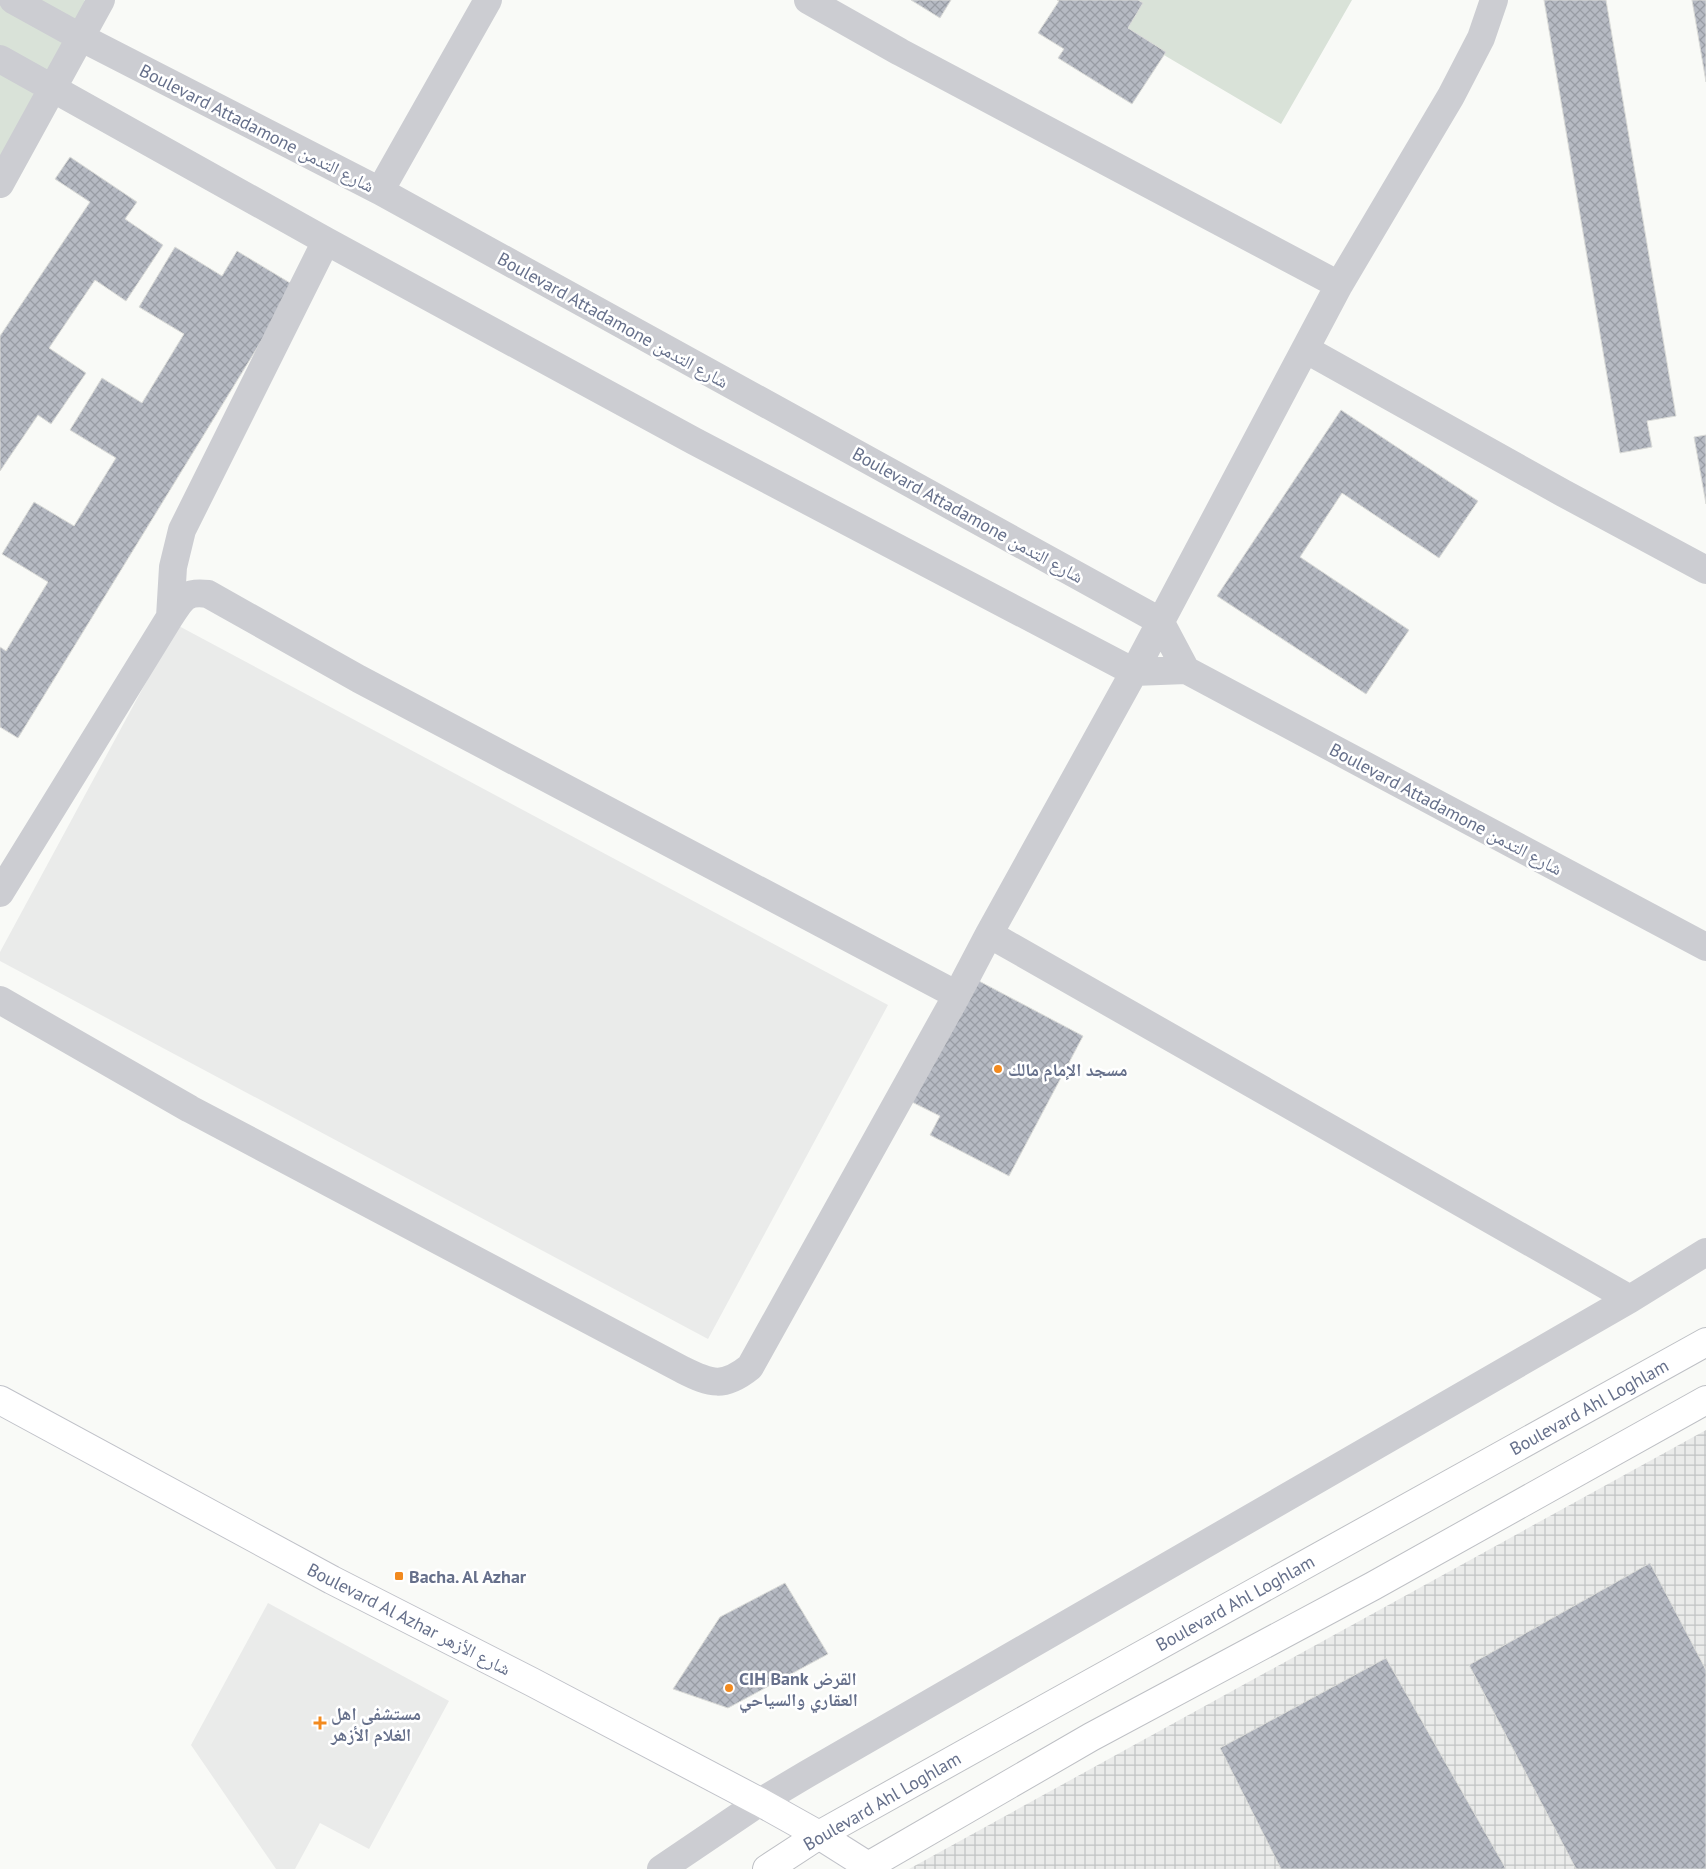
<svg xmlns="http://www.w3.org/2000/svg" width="1706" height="1869" font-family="'PT Sans','Noto Naskh Arabic',sans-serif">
<defs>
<pattern id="industrial-grid" width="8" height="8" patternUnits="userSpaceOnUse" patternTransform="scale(1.25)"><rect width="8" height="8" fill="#eaebea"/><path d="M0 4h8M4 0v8" fill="none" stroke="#c1c3c4"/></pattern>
<pattern id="building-cross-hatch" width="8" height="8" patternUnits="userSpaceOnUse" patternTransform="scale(1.25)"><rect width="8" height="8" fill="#b6bac3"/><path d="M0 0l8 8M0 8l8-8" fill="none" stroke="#989ca4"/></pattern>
</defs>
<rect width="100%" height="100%" fill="#f9faf7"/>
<!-- built -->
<path fill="#eaebea" d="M177 625 888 1005 708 1339 0 961V952Z
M268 1603 449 1701 369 1849 320 1823 295 1869H276L191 1745Z"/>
<!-- industrial -->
<path fill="url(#industrial-grid)" d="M1706 1430V1869H909Z"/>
<!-- green -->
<path fill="#d9e2d8" d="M0 0H84L96 7 0 182Z
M1098 0H1352L1281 124 1091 12Z"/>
<!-- building -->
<path fill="url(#building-cross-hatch)" stroke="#dbdcd9" d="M911 0H951L940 18Z
M1057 0H1138L1143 3 1128 28 1166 52 1132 104 1058 58 1064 49 1038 33 1059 1Z
M1544 0H1606L1676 416 1647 421 1652 447 1620 453Z
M1692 0H1706V82Z
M70 157 137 202 125 219 163 245 126 301 95 280 49 348 86 373 51 424 38 415 0 471V336L90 202 55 179Z
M175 247 222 276 237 251 295 286 18 738 0 727V647L6 651 48 582 2 554 34 502 74 526 116 458 70 430 102 378 142 403 184 334 139 307Z
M1341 410 1478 501 1439 558 1342 493 1300 557 1409 630 1366 694 1217 596Z
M1706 435V504L1694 437Z
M977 980 1083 1036 1009 1176 930 1135 940 1116 912 1102Z
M1650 1563 1706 1670V1869H1576L1469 1665Z
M785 1583 828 1654 728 1708 673 1689 720 1617Z
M1386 1658 1506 1869H1281L1220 1748Z"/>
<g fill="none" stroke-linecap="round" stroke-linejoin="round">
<!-- secondary casing -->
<g stroke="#c0c2c9" stroke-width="30">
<path id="secondary" d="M0 1400 332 1580 532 1682 760 1802 819 1835 868 1866"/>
</g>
<!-- primary casing -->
<g stroke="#bec0c5" stroke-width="30">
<path id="primary" d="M767 1869 819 1835 1041 1711 1706 1342
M863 1869 1091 1737 1373 1586 1706 1400"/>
</g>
<!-- street -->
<path stroke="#cccdd2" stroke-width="28" d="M13 0 80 37 380 191 1160 621 1186 670
M808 0 900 52 1339 285
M0 59 326 241 694 441 1134 672 1186 670 1706 947
M0 184 101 0
M380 191 488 0
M1305 349 1563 493 1706 570
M170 617 173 567 182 530 326 241
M0 893 170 617C182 599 184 591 208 594L359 679 957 995
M989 934 1630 1299
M0 1000 190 1109 683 1370C711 1384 724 1388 750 1367L957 995 989 934 1134 672 1339 285 1451 96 1481 38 1494 0
M661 1869 760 1802 807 1774 1630 1299 1706 1252"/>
<!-- secondary -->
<use href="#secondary" stroke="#fff" stroke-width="28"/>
<!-- primary -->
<use href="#primary" stroke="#fff" stroke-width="28"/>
</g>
<!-- markers -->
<g fill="#f28a1f" stroke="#fff" stroke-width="2">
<circle cx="998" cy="1069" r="5"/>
<rect x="394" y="1571" width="10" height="10" rx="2.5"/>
<circle cx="729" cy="1688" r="5"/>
<path d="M317.5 1715.5h5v5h5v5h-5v5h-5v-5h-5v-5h5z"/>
</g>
<g text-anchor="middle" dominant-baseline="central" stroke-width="5" stroke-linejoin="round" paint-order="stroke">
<!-- street labels -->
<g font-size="18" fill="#66708b" stroke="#fff">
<text transform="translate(257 128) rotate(27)">Boulevard Attadamone شارع التدمن</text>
<text transform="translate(613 320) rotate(29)">Boulevard Attadamone شارع التدمن</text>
<text transform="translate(968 515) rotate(29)">Boulevard Attadamone شارع التدمن</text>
<text transform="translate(1446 809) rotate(28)">Boulevard Attadamone شارع التدمن</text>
<text transform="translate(1589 1407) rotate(-29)">Boulevard Ahl Loghlam</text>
<text transform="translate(1235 1603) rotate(-29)">Boulevard Ahl Loghlam</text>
<text transform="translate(409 1619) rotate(27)">Boulevard Al Azhar شارع الأزهر</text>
<text transform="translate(882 1801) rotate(-30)">Boulevard Ahl Loghlam</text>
</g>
<!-- poi labels -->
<g font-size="18" font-weight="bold" fill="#66708b" stroke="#fff" text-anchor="start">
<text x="1008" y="1069">مسجد الإمام مالك</text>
<text x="409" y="1576">Bacha. Al Azhar</text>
<text x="739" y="1678">CIH Bank القرض<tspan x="739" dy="21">العقاري والسياحي</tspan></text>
<text x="331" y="1713">مستشفى اهل<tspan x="331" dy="21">الغلام الأزهر</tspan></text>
</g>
</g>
</svg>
